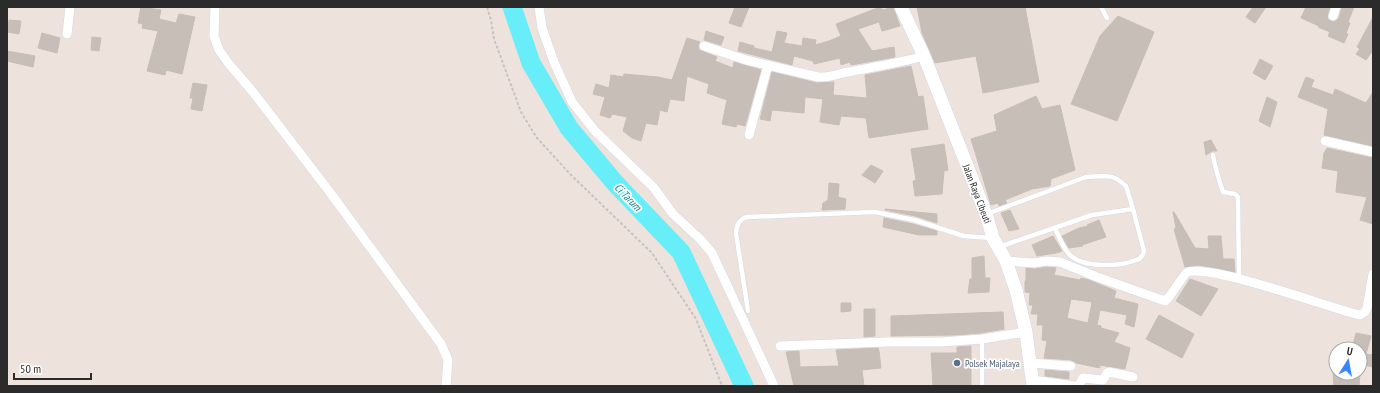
<svg xmlns="http://www.w3.org/2000/svg" width="1380" height="393" font-family="'PT Sans Narrow',sans-serif">
<rect width="100%" height="100%" fill="#eee2dc"/>
<g fill="none" stroke-linecap="round" stroke-linejoin="round">
<!-- river -->
<path stroke="#67eef8" stroke-width="19" d="M512 7 531 63 569 128 615 183 681 252 744 386"/>
</g>
<!-- building -->
<path fill="#c6beb7" stroke="#c9beb5" fill-rule="evenodd" d="M141 7 161 10 159 19 176 23 179 14 195 17 182 74 166 70 165 75 147 71 158 31 142 28 143 24 138 23Z
M735 7H749L741 27 729 23Z
M880 7 883 10 893 7 900 26 882 31 879 22 858 29 872 51 894 47 895 57 851 65 850 62 841 65 840 58 814 64 813 61 794 56 792 65 738 51 740 42 754 46V48L772 52 777 31 787 33 784 43 802 46 803 38 816 40 815 45 829 41 841 36 836 24Z
M917 7H1025L1039 82 983 93 976 56 935 63 922 33Z
M1253 7H1266L1255 23 1246 17Z
M1306 7H1330L1327 18 1329 20 1334 22 1339 18 1342 7H1354L1348 22 1350 23 1346 33 1348 34 1344 43 1328 36 1330 32 1318 27 1319 26 1301 18Z
M1118 16 1154 32 1117 121 1071 104 1100 36Z
M1373 17V50L1366 60 1356 54 1360 49 1357 47Z
M9 20 21 21 19 34 7 32Z
M706 31 724 37 721 45 704 40Z
M42 33 60 38 57 53 38 48Z
M92 37 101 38 99 51 91 50Z
M687 38 700 42 698 47 699 50 717 57 715 61 733 68 734 62 761 70 745 126 737 124 736 127 722 124 727 100 707 93 709 84 687 76 684 101 670 99 667 112 660 110 657 125 646 123 641 141 632 138 623 131 627 117 612 114 610 118 600 115 605 97 593 94 596 84 609 88 611 75 623 77 624 74 658 77 672 80Z
M7 51 35 56 33 67 7 61Z
M1260 59 1273 66 1265 80 1253 73Z
M911 66 918 97 923 96 928 129 869 138 866 118 841 116 839 125 820 122 823 99 805 97 804 113 772 110 770 121 760 119 772 72 817 83 834 82 833 95 867 98 865 75Z
M1306 77 1314 80 1311 87 1333 95 1335 89 1366 103 1373 92V146L1324 135 1328 109 1298 97Z
M193 83 207 85 202 111 191 109 193 98H190Z
M1036 96 1042 109 1060 105 1075 170 1051 179 1050 186 1032 189 1005 200 1007 203 999 206 998 203 991 205 971 139 997 131 994 115Z
M1267 97 1277 102 1270 127 1259 121Z
M1211 140 1217 151H1212L1206 155 1204 142Z
M944 144 948 170 944 171 942 194 915 196 913 181 916 180 911 149Z
M1327 148 1373 158V224L1360 220 1367 197 1336 192 1338 171 1322 168 1324 153Z
M871 165 883 171 875 183 862 175Z
M829 183 839 184 838 197 846 199 845 209 822 210 823 203 828 200Z
M885 209 937 214V223L915 216 885 210Z
M1010 210 1019 229 1009 231 1001 213Z
M1173 212H1174L1195 248 1209 249 1208 236H1221L1223 259H1234L1235 272 1198 265 1185 267 1174 229 1176 228Z
M884 218 913 224 937 231V235H919L883 227Z
M1099 220 1106 237 1082 245 1083 246 1069 248 1062 236 1079 228 1088 226 1087 225Z
M1053 236 1062 251 1056 253 1037 256 1032 245Z
M984 256 985 278H990L989 292 968 293 970 279H972V258Z
M1047 267 1056 268 1054 275 1080 280 1081 278 1089 280 1116 291 1114 298 1138 304 1134 327 1125 324 1127 315 1100 310 1097 325 1101 326V328L1119 333 1114 342 1130 348 1125 369 1099 365 1100 368 1076 363 1071 360 1044 358 1047 341 1042 340 1043 325H1037L1038 314H1031L1033 305H1029L1030 293 1025 292V281L1026 280V268L1035 269ZM1071 299 1092 302 1088 323 1067 318Z
M1190 279 1218 289 1201 316 1176 301Z
M841 303H851V311L841 312Z
M864 309H875V336L864 337Z
M1003 312 1004 329 981 333 956 335 891 336V316Z
M1159 315 1194 334 1182 358 1146 339Z
M1356 333 1371 336 1366 354 1373 355V367L1364 365 1363 367H1360V349H1352Z
M971 346V386H933L931 353H957V347Z
M878 348 879 351 881 368 862 370 864 386H794L786 352 799 351 800 367 839 366 836 350Z
M1045 370 1069 372V379L1045 376Z
M1333 373H1360L1359 386H1334Z"/>
<g fill="none" stroke-linecap="round" stroke-linejoin="round">
<!-- lane casing -->
<g stroke="#d1d8e5" stroke-width="5.5">
<path id="lane" d="M1101 7 1107 18
M1213 155C1215 168 1219 180 1223 192L1235 194 1238 197 1239 279
M987 214 1086 177 1104 176 1112 177 1117 179 1126 186 1133 209 1144 251C1143 255 1141 259 1136 260 1119 267 1084 268 1070 255 1063 248 1059 237 1055 228
M999 247 1092 215 1133 209
M748 311 736 233C737 225 739 219 747 217L875 212 914 220 964 236 992 238
M982 386V339"/>
</g>
<!-- street casing -->
<g stroke="#d1d8e5" stroke-width="10">
<path id="street" d="M215 7 214 36 219 50 229 64 253 92 329 191 441 344 448 360 446 386
M539 7 542 28 554 62 572 102 595 131 654 188 673 214 700 239 712 253 774 386
M1333 16 1336 7
M67 34 70 7
M704 46 746 60 818 77C828 78 837 74 848 72 873 67 899 63 924 56
M749 135 768 65
M1325 141 1373 152
M1006 261 1034 263 1047 261 1060 262 1097 277 1165 301 1169 297 1186 273C1204 261 1332 309 1360 315L1365 312 1367 308 1373 274
M780 346 886 342H941L982 339 1026 332
M1031 363 1071 366
M1033 380 1075 386
M1076 386 1079 385 1083 378 1103 380 1107 373 1109 372 1133 377"/>
</g>
<!-- secondary casing -->
<g stroke="#d1d8e5" stroke-width="14">
<path id="secondary" d="M901 7 924 56 986 214 993 238 1006 261 1016 290 1026 332 1033 386"/>
</g>
<!-- path -->
<path stroke="#c4c4c4" stroke-width="2" stroke-dasharray="3 2" stroke-linecap="butt" d="M487 7 491 20 494 39 521 112 537 138 570 174 652 253 696 319 722 386"/>
<!-- lane -->
<use href="#lane" stroke="#fff" stroke-width="4.5"/>
<!-- street -->
<use href="#street" stroke="#fff" stroke-width="9"/>
<!-- secondary -->
<use href="#secondary" stroke="#fff" stroke-width="13"/>
</g>
<!-- markers -->
<circle fill="#5c6f8a" stroke="#fff" stroke-width="1.5" cx="957" cy="363" r="4"/>
<g text-anchor="middle" dominant-baseline="central" stroke-width="3.5" stroke-linejoin="round" paint-order="stroke">
<!-- street labels -->
<g font-size="10" fill="#2b2b2b" stroke="#fff">
<text transform="translate(977 194) rotate(69)">Jalan Raya Cibeuti</text>
</g>
<!-- service labels -->
<g font-size="10" fill="#4e5e75" stroke="#fff" text-anchor="start">
<text x="965" y="363">Polsek Majalaya</text>
</g>
<!-- water labels -->
<g font-size="11" font-style="italic" fill="#048297" stroke="#fff">
<text transform="translate(628 197) rotate(46)">Ci Tarum</text>
</g>
</g>
<!-- border -->
<rect width="1380" height="393" fill="none" stroke="#2b2b2b" stroke-width="16"/>
<!-- north arrow -->
<g transform="translate(1348 361) rotate(11)"><circle r="19" fill="#ffffff" stroke="#aaaaaa"/>
<path d="M0-3L7 15L0 10L-7 15Z" fill="#3785ff"/>
<text y="-6" font-size="11" font-weight="bold" text-anchor="middle" fill="#2b2b2b">U</text>
</g>
<!-- scale -->
<path d="M14 373v6h77v-6" fill="none" stroke="#2b2b2b" stroke-width="2"/>
<text x="20" y="373" font-size="12" fill="#2b2b2b" stroke="#ffffff" stroke-width="3" paint-order="stroke">50 m</text>
</svg>
